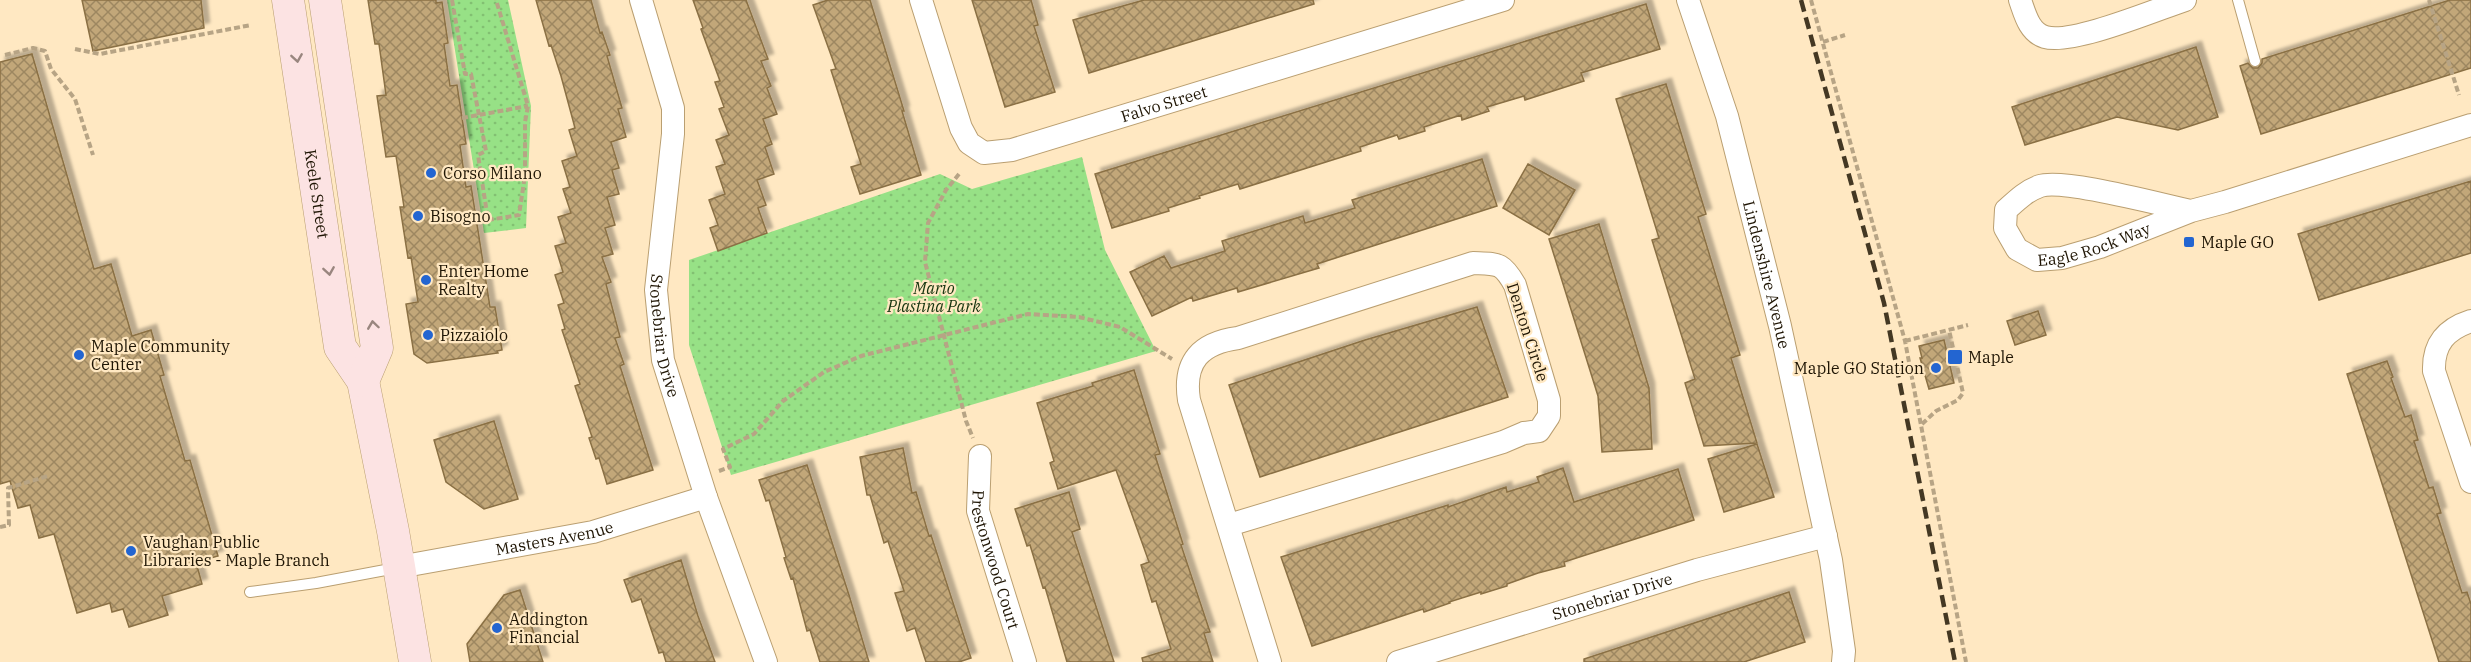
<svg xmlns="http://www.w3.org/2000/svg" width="2471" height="662" font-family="'IBM Plex Serif',serif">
<defs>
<pattern id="park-dots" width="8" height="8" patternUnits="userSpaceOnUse" patternTransform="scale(1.5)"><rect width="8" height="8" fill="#97e186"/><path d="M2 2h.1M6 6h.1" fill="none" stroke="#82c072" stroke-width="1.8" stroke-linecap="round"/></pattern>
<pattern id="building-cross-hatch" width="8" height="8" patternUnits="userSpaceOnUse" patternTransform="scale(1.5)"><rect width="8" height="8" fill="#c2a779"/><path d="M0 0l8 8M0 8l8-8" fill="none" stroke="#9d8761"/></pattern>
<filter id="shadow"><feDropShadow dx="5.5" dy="-5.5" stdDeviation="1.5" flood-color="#0004"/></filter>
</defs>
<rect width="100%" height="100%" fill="#ffe8c2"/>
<!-- park -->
<path fill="url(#park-dots)" d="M447 0H508L531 106 526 228 484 233Z
M1082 157 1105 250 1156 351 731 475 689 345V260L940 174 972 189Z"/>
<!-- building -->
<path fill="url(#building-cross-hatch)" stroke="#8a7044" stroke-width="1.5" filter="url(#shadow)" d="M82 0H201L204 28 93 51Z
M368 0H436V3L442 2 448 43 444 44 450 86 457 85 466 144 460 145 466 187 471 186 490 307H495L502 350 497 351 498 353 427 363 414 354 406 304 418 302 411 257 408 258 400 207H404L396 156 386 157 377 96 386 95 379 44H375Z
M536 0H591L600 33 602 32 610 55 607 56 622 108 618 109 626 137 611 142 619 168 612 170 619 194 607 197 615 225 605 228 613 254 602 257 611 282 606 284 620 337 615 338 624 364 620 366 653 470 607 484 599 458 596 459 589 438 592 437 575 386 580 384 562 330 565 329 558 305 564 303 555 275 563 272 555 246 566 243 558 217 571 213 563 189 570 187 562 161 577 156 569 130 575 128 561 76 551 45 549 46Z
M693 0H746L768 59 761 61 771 86 767 88 777 114 763 119 772 144 765 147 774 174 757 180 766 205 758 208 767 233 718 251 710 228 718 225 709 200 725 194 716 167 725 164 716 140 729 135 719 109 724 107 715 82 720 81 701 29 703 28Z
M828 0H870L904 111H902L921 175 860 194 851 167 861 164 831 70 836 69 813 5Z
M972 0H1031L1038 25 1034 26 1055 92 1005 107Z
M1144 0H1313L1314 4 1089 73 1073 20Z
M2450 0H2471V68L2261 134 2240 66 2248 63 2253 68H2258L2262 63V59Z
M1646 4 1660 49 1581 73 1584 81 1525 100 1524 96 1487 107 1489 111 1462 120 1461 115 1424 127 1425 131 1399 139 1397 135 1360 147 1361 151 1240 189 1238 184 1199 196 1200 198 1168 208 1169 211 1112 228 1095 174Z
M2196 47 2218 117 2178 130 2117 117 2025 145 2012 107Z
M32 54 94 269 111 264 132 336 151 330 164 375 160 376 185 461 190 460 218 556 196 562 202 584 162 596 168 615 129 627 123 609 112 612 110 603 77 613 54 534 39 538 30 505 18 508 10 481 0 484V62Z
M1666 84 1706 214 1698 217 1740 355 1731 358 1757 443 1704 446 1685 383 1695 379 1652 240 1659 238 1616 99Z
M1482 159 1497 206 1317 264 1319 268 1238 292 1237 288 1193 301 1192 297 1152 316 1130 272 1164 256 1171 268 1225 251 1222 241 1303 216 1305 223 1355 208 1352 200Z
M1528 164 1575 190 1549 235 1503 208Z
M2471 181V253L2319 300 2298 234Z
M1599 224 1649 388 1652 449 1602 452 1598 396 1549 239Z
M1477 307 1508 397 1260 477 1229 385 1365 340Z
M2038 311 2046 335 2015 345 2007 321Z
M1944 340 1954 383 1929 389 1920 358H1922L1919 346Z
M2387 361 2393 377 2391 378 2405 417 2411 415 2418 440 2414 441 2429 488 2433 487 2441 513 2437 514 2462 593 2467 592 2471 604V662H2439L2347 374Z
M1134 370 1160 454 1155 455 1183 544 1181 545 1210 632 1204 633 1213 662H1143L1142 658 1171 649 1156 601 1152 602 1141 565 1149 562 1116 470 1058 489 1050 463 1054 461 1037 403 1093 386 1092 383Z
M494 421 518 499 484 509 446 482 434 440Z
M1757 444 1774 497 1724 512 1708 459Z
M903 448 912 493 916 492 929 536 931 535 971 658 959 662H926L915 628 907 631 895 593 904 591 888 541 884 543 870 495H867L860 457Z
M807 465 849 595 869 662H820L810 630 807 631 793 578 791 579 784 558 786 557 769 500 766 501 759 480Z
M1563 468 1574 502 1678 469 1694 520 1564 562 1565 566 1538 573 1507 584V586L1481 594V592L1449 602 1450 603 1424 612 1423 609 1312 646 1281 557 1448 505V507L1506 487 1507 492 1539 482 1537 477Z
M1069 492 1080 529 1072 532 1114 662H1067L1045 587 1043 588 1030 545 1027 546 1015 509Z
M681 560 698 616 715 662H666L663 652 659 653 641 599 632 602 624 580Z
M520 590 543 662H470L467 644 504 595Z
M1789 592 1805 642 1744 662H1584V659Z"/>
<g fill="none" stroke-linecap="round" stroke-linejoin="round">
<!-- lane casing -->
<g stroke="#ba9f71" stroke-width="12">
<path id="lane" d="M2238 0 2255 61
M250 592 316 583 396 568"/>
</g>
<!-- street casing -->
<g stroke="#ba9f71" stroke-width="24">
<g id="street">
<path id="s1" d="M641 0 673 108V134L656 290 663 360 706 497 766 662"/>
<path id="s2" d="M921 0 961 128 969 143 984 153 1012 150 1503 0"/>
<path id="s3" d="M1688 0 1727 116 1780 326 1831 560 1844 651 1843 662"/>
<path d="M2020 0C2025 14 2029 32 2045 37 2072 45 2155 10 2185 0"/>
<path id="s4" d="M2191 211C2162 205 2063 178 2040 186 2026 191 2017 200 2006 210L2005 228 2017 249 2037 260 2062 258 2100 247 2191 211 2225 202 2471 125"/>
<path d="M2471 321C2446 329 2433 344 2434 371L2471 482"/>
<path id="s5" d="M980 456 978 511 1025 662"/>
<path d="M1229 525 1503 442 1524 433 1539 431 1549 416V400L1515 285C1502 262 1498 264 1473 263L1238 338C1201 343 1183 361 1189 400L1270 662"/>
<path id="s6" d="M399 567 593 532 706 497"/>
<path id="s7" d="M1398 662 1697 570 1826 536"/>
</g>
</g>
<!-- secondary casing -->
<g stroke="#ba9f71" stroke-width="33">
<g id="secondary">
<path id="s8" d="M288 0 340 347 363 381 393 531 415 662"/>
<path d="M325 0 377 348 363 381"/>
</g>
</g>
<!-- path -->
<path stroke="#b7a485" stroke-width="4" stroke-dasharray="6 3" stroke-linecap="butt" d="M452 0 465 74H471L486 151 478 155 488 220 519 215 525 175V122L528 106 496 0
M1811 0 1905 341 1966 662
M2429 0 2459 95
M1823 42 1845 35
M75 49 100 54 251 25
M5 55 33 48 45 51 51 69 75 99 93 155
M462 118 528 106
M959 174 946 190 928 223 925 262 966 421 973 438
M1905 341 1968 325
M1922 424 1936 411 1958 400 1963 393 1949 330
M719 471 730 467 723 449 754 434 783 401 824 372 861 356 1028 314 1079 317 1120 327 1172 359
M0 527 9 525 8 488 48 476"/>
<!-- lane -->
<use href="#lane" stroke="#fff" stroke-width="10"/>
<!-- street -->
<use href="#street" stroke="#fff" stroke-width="22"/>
<!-- secondary -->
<use href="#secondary" stroke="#fce3e3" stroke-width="32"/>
<!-- rail -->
<path stroke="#443823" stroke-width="4.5" stroke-dasharray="12 6" stroke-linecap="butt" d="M1801 0 1884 303 1955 662"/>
</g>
<!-- one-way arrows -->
<defs><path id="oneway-chevron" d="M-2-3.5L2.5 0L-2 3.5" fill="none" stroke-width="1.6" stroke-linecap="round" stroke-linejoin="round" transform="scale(1.5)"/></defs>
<g stroke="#99867f">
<use href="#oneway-chevron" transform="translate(297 58) rotate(81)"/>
<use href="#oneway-chevron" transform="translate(329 271) rotate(81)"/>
<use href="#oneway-chevron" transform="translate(373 325) rotate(-98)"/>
</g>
<!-- markers -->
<g fill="#2365d1" stroke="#ffe8c2" stroke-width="2">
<circle cx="431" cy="173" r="6"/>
<circle cx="418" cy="216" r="6"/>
<rect x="2183" y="236" width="12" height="12" rx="3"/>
<circle cx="426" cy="280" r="6"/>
<circle cx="428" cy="335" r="6"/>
<circle cx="79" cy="355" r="6"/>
<rect x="1947" y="349" width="16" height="16" rx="3"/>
<circle cx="1936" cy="368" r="6"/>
<circle cx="131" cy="551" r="6"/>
<circle cx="497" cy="628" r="6"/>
</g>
<g text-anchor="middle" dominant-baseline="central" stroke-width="4.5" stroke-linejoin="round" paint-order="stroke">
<!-- street labels -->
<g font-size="16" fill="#1f1504" stroke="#ffe8c2">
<text stroke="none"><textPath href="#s2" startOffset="356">Falvo Street</textPath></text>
<text stroke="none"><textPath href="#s8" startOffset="196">Keele Street</textPath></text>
<text stroke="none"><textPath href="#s4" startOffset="320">Eagle Rock Way</textPath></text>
<text stroke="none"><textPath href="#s3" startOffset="286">Lindenshire Avenue</textPath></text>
<text transform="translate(1528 332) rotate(72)">Denton Circle</text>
<text stroke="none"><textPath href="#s1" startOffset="342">Stonebriar Drive</textPath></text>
<text stroke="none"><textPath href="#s6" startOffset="158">Masters Avenue</textPath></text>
<text stroke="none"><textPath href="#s5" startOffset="106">Prestonwood Court</textPath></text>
<text stroke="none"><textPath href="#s7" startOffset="224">Stonebriar Drive</textPath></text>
</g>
<!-- poi labels -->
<g font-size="16" fill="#1f1504" stroke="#ffe8c2" text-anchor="start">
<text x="443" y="173">Corso Milano</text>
<text x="430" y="216">Bisogno</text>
<text x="2201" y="242">Maple GO</text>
<text x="438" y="271">Enter Home<tspan x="438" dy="18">Realty</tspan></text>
<text x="440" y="335">Pizzaiolo</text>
<text x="91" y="346">Maple Community<tspan x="91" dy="18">Center</tspan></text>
<text x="1968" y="357">Maple</text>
<text x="1924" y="368" text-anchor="end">Maple GO Station</text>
<text x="143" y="542">Vaughan Public<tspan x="143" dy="18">Libraries - Maple Branch</tspan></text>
<text x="509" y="619">Addington<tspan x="509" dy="18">Financial</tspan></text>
</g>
<!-- park labels -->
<g font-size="16" font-style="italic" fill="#16340f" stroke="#ffe8c2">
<text x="934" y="288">Mario<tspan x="934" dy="18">Plastina Park</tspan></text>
</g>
</g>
</svg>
